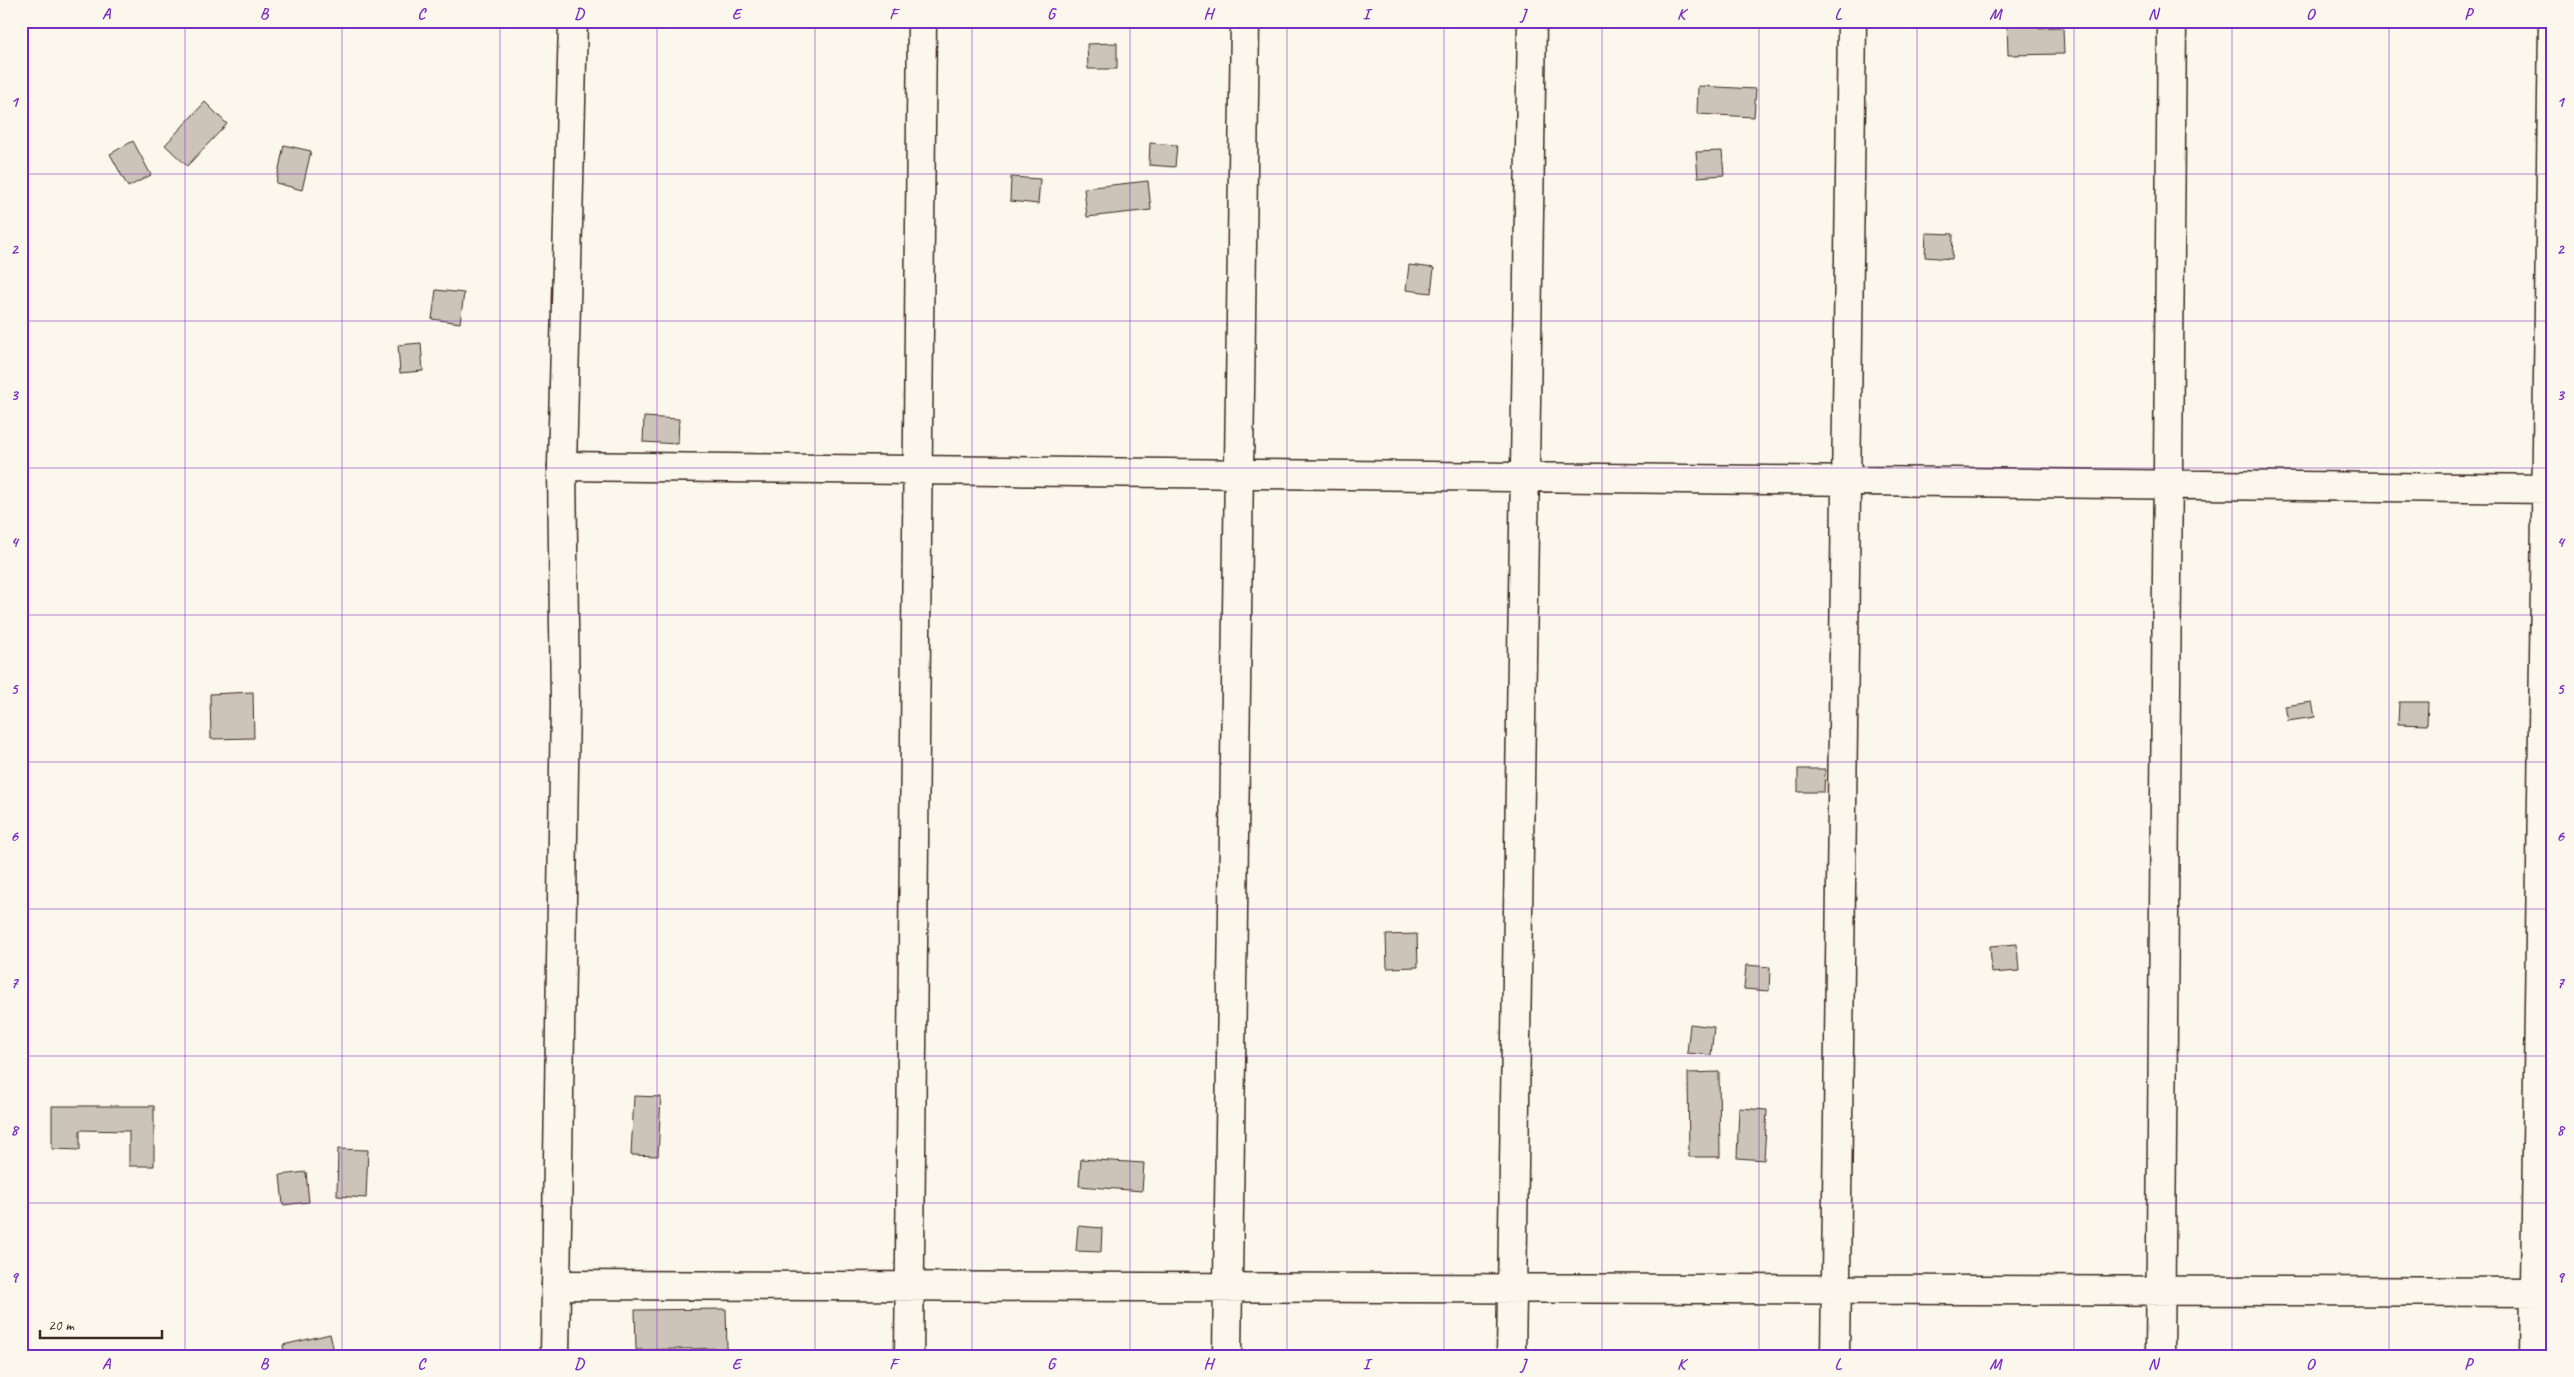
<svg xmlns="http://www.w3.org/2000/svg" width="2574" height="1377" font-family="Caveat,sans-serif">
<rect width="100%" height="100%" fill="#fbf7ec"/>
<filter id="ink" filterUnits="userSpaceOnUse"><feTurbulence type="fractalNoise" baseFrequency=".02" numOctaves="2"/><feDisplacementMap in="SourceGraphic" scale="10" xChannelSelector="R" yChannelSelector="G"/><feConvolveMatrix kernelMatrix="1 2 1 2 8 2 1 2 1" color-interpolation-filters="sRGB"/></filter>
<g filter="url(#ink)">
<!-- building -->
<path fill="#ccc4b9" stroke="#3b2a1e" d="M2007 21H2037V28L2063 27 2064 54 2008 55Z
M1117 43V69H1088L1087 44Z
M1698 86 1756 89 1754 117 1697 114Z
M205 102 227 124 187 166 165 145Z
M133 141 151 175 128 187 110 154Z
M1150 143 1177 145 1175 167 1149 165Z
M284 145 311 151 302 190 276 183Z
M1722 151 1724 175 1698 177 1696 152Z
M1011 177 1040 179 1038 204 1010 201Z
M1148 181 1151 210 1087 217 1084 188Z
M1926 233 1953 234 1952 259 1925 257Z
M1409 265 1434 268 1431 293 1406 290Z
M436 290 464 293 460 323 432 319Z
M421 343 423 371 400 373 398 345Z
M644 417 679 419 678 444 643 442Z
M253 692 254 738 211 739 210 694Z
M2312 702 2315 717 2288 721 2285 706Z
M2399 702H2428L2427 725 2398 724Z
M1798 769H1825L1824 792H1798Z
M1417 934 1418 967 1387 968 1386 935Z
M2017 944 2019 971 1992 973 1990 946Z
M1746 965 1770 967 1769 991 1744 989Z
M1690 1024 1714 1027 1711 1055 1687 1053Z
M1719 1072 1720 1157H1689L1688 1073Z
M634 1096 661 1097 658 1156 631 1155Z
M52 1106H154V1166H129V1131L80 1130V1150L52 1149Z
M1739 1108 1767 1110 1764 1160 1737 1158Z
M338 1149 368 1150 366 1198 337 1196Z
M1081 1159 1144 1163 1142 1191 1079 1186Z
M306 1172 309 1202 283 1205 280 1175Z
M1078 1226 1102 1228 1101 1252 1076 1251Z
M726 1309 727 1348 636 1350 635 1310Z
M330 1334 335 1356H285L283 1345Z"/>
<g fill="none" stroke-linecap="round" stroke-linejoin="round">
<!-- minor casing -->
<g stroke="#3b2a1e" stroke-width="31">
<path id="minor" d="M562 466 2553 489
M556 1285 2553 1292
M909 1356 922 21
M1227 1356 1245 21
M1511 1356 1532 21
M1835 1356 1852 21
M2160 1356 2172 21
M2534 1356 2553 26"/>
</g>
<!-- tertiary casing -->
<g stroke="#3b2a1e" stroke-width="31">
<path id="tertiary" d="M555 1356 565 703 562 466 573 21"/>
</g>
<!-- minor -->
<use href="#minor" stroke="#fbf7ec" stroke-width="28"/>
<!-- tertiary -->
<use href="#tertiary" stroke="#fbf7ec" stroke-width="28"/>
</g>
</g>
<!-- grid -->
<path fill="none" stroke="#7b2cbf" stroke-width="1" stroke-opacity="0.55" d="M185 21V1356M342 21V1356M500 21V1356M657 21V1356M815 21V1356M972 21V1356M1130 21V1356M1287 21V1356M1444 21V1356M1602 21V1356M1759 21V1356M1917 21V1356M2074 21V1356M2232 21V1356M2389 21V1356M21 174H2553M21 321H2553M21 468H2553M21 615H2553M21 762H2553M21 909H2553M21 1056H2553M21 1203H2553"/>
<!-- margin -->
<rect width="2574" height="1377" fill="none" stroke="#fbf7ec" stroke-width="55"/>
<!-- scale -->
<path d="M40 1330v8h122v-8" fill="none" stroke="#3b2a1e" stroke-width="2.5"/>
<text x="48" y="1330" font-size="15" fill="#3b2a1e" stroke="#fbf7ec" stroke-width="4" paint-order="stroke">20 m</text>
<rect x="28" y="28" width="2518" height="1322" fill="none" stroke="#7b2cbf" stroke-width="2"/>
<g font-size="16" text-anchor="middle" font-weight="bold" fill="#7b2cbf">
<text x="106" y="19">A</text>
<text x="264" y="19">B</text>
<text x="421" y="19">C</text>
<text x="579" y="19">D</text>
<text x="736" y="19">E</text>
<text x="893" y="19">F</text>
<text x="1051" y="19">G</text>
<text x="1208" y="19">H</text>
<text x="1366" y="19">I</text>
<text x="1523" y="19">J</text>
<text x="1681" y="19">K</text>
<text x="1838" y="19">L</text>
<text x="1995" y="19">M</text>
<text x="2153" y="19">N</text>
<text x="2310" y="19">O</text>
<text x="2468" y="19">P</text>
<text x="14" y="107">1</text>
<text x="2560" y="107">1</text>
<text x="14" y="254">2</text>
<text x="2560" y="254">2</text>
<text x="14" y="400">3</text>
<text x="2560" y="400">3</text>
<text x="14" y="547">4</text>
<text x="2560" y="547">4</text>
<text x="14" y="694">5</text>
<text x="2560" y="694">5</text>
<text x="14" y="841">6</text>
<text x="2560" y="841">6</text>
<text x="14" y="988">7</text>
<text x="2560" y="988">7</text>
<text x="14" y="1135">8</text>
<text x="2560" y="1135">8</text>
<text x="14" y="1282">9</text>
<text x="2560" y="1282">9</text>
<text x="106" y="1369">A</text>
<text x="264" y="1369">B</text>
<text x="421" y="1369">C</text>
<text x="579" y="1369">D</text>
<text x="736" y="1369">E</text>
<text x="893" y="1369">F</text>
<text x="1051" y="1369">G</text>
<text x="1208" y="1369">H</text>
<text x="1366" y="1369">I</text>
<text x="1523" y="1369">J</text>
<text x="1681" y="1369">K</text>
<text x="1838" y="1369">L</text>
<text x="1995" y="1369">M</text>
<text x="2153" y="1369">N</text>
<text x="2310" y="1369">O</text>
<text x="2468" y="1369">P</text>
</g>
</svg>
